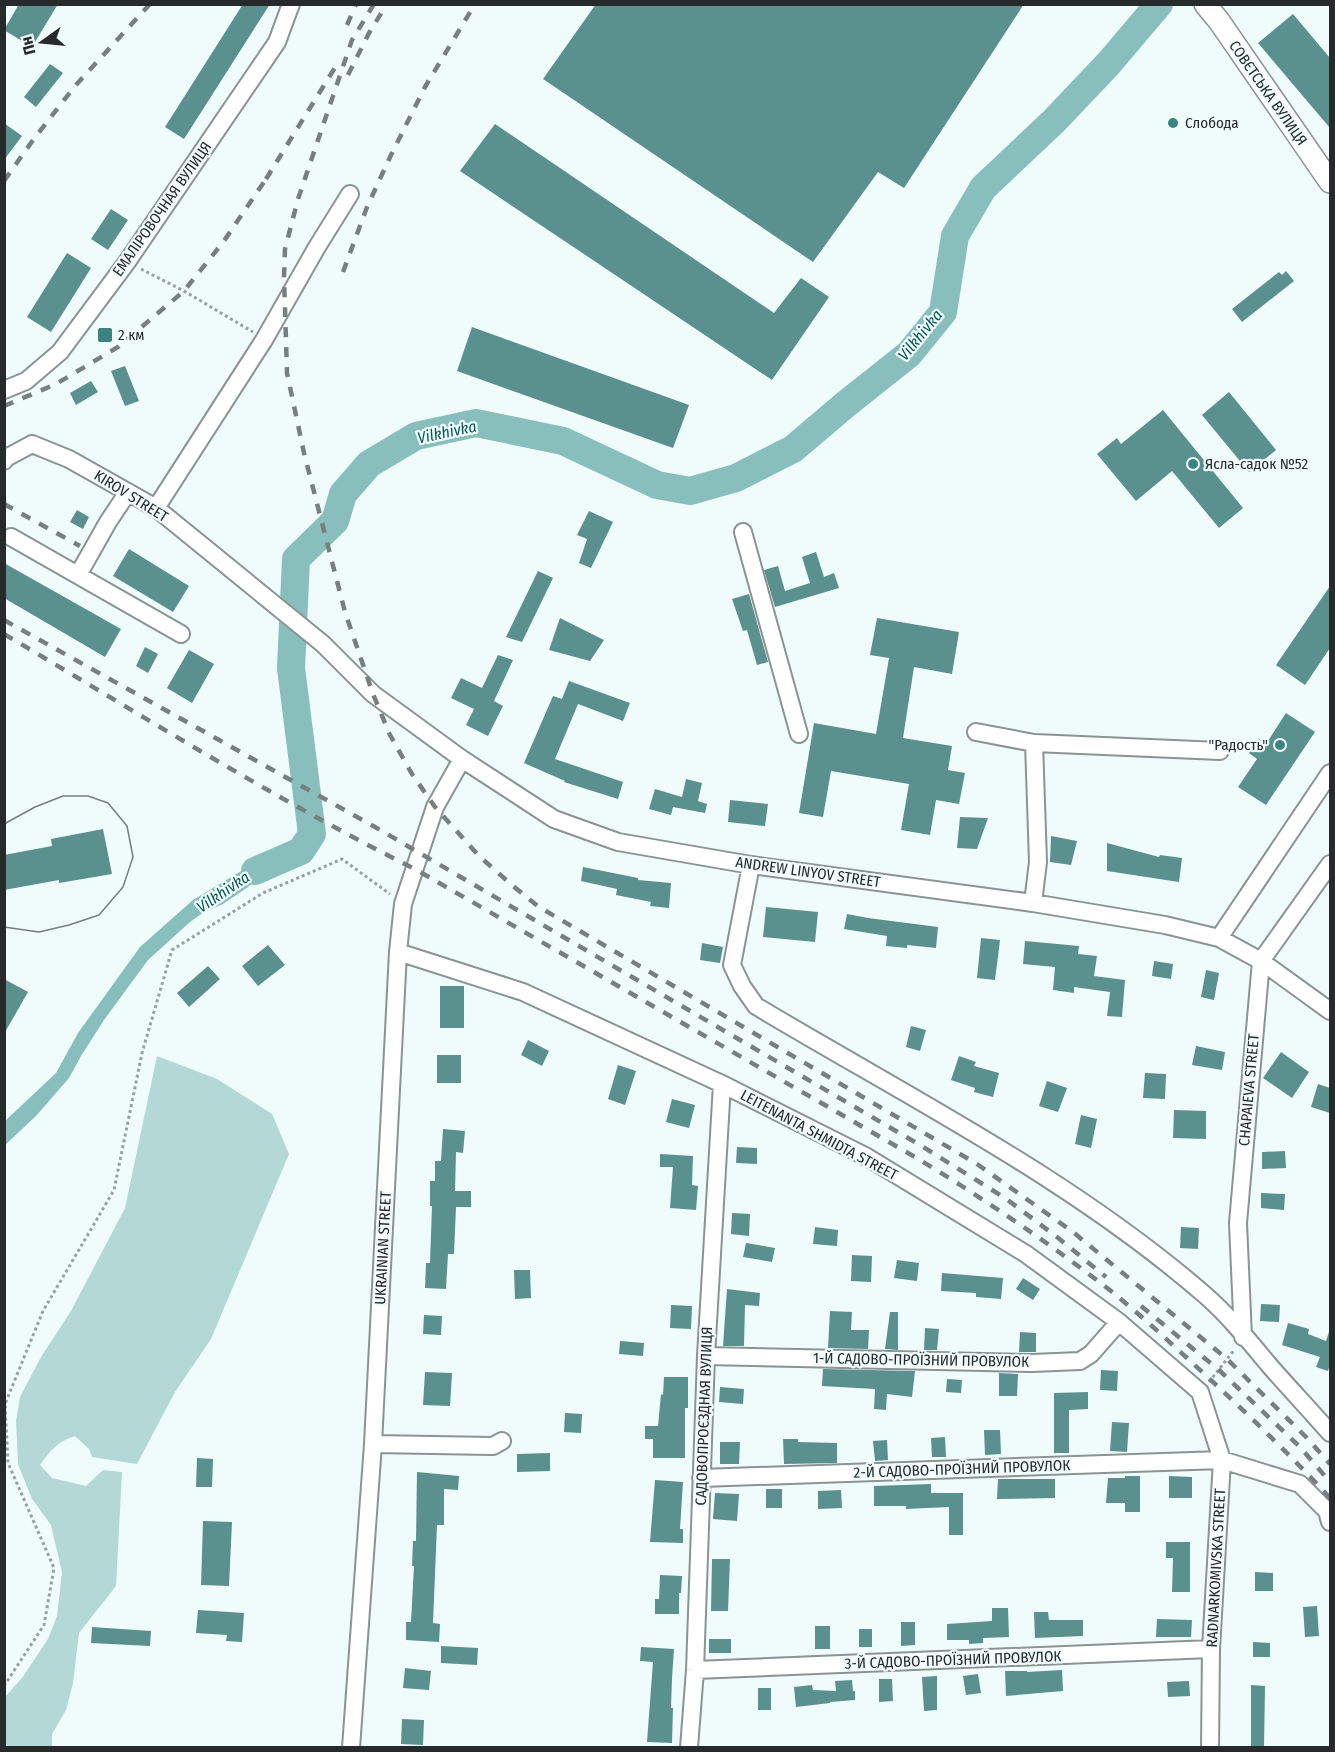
<svg xmlns="http://www.w3.org/2000/svg" width="1335" height="1752" font-family="'Fira Sans Condensed',sans-serif">
<rect width="100%" height="100%" fill="#effcfb"/>
<!-- green -->
<path fill="#b3d8d6" d="M157 1056 217 1079 272 1114 289 1154 211 1339 175 1392 137 1464 92 1457 89 1449 75 1436C57 1442 51 1450 40 1465L52 1478 86 1486 103 1470 122 1472 116 1586 79 1633 73 1683 66 1710 52 1734V1747H5V1697L22 1678 48 1639 57 1616 62 1572 51 1525 32 1499 18 1464 16 1421 20 1397 41 1357 71 1311 125 1208Z"/>
<!-- water -->
<path fill="#88bfbc" d="M288 846 291 860 268 869 248 887 223 904 204 912 190 922 148 960 104 1020 81 1056 69 1078 36 1116 5 1145V1121L56 1073 78 1033 140 947 193 900 275 851Z"/>
<g fill="none" stroke-linecap="round" stroke-linejoin="round">
<!-- river -->
<path stroke="#88bfbc" stroke-width="28" d="M255 871 301 851 312 834 291 668 296 559 335 521 343 494 369 464 416 436 476 423 563 441 657 485 690 491 736 478 793 449 846 404 909 354 943 312 955 236 983 188 1054 121 1109 63 1159 4"/>
</g>
<!-- building -->
<path fill="#5a908d" d="M19 4H58L32 47 4 30Z
M243 4H270L184 139 165 127Z
M596 4H1024L904 188 878 172 813 262 543 79Z
M1293 14 1330 58V128L1258 43Z
M50 64 63 73 36 107 24 97Z
M4 123 22 136 4 160Z
M495 124 774 313 801 278 829 297 772 380 460 171Z
M111 209 128 220 108 250 91 239Z
M67 253 91 268 51 332 27 317Z
M1286 271 1294 281 1242 322 1232 309 1279 272 1282 275Z
M472 327 689 405 673 448 457 371Z
M125 366 139 401 125 406 111 371Z
M91 381 98 392 76 405 70 393Z
M1229 392 1276 450 1249 472 1202 415Z
M1163 410 1243 508 1219 528 1172 471 1136 501 1097 454 1117 438 1121 444Z
M77 510 89 517 83 529 70 522Z
M589 511 613 522 591 568 579 563 587 539 577 535Z
M129 549 189 586 173 612 113 576Z
M816 552 824 577 834 573 839 588 775 607 764 570 778 566 785 591 810 583 802 557Z
M4 563 121 629 105 657 4 598Z
M538 571 553 578 522 642 506 637Z
M1330 586V648L1305 685 1276 665Z
M749 594 768 662 757 665 747 630 743 631 732 599Z
M560 618 604 640 590 661 549 650Z
M877 618 959 632 952 674 914 667 903 738 952 746 948 770 965 773 959 804 936 800 930 835 901 830 909 784 831 771 823 817 799 813 814 723 876 734 889 658 870 655Z
M145 647 158 654 148 673 136 666Z
M189 650 214 664 192 703 167 688Z
M498 655 513 660 494 701 503 706 488 736 466 725 474 709 451 698 461 678 482 688Z
M569 681 630 703 623 721 578 704 555 759 623 782 618 799 564 782 565 781 524 763 553 696 562 699Z
M1286 713 1315 732 1266 805 1238 787 1257 759 1249 753 1259 739 1266 744Z
M686 779 702 783 698 801 707 804 705 813 673 807 671 815 649 809 655 789 682 797Z
M730 800 768 804 765 826 728 822Z
M960 817 988 818 977 849 957 848Z
M103 829 112 874 59 883V880L4 890V855L52 846 51 839Z
M1051 836 1077 841 1071 865 1050 862Z
M1107 843 1159 857 1160 855 1182 858 1179 882 1107 871Z
M583 867 638 878V880L671 883 669 908 650 906 651 902 616 895 617 889 581 881Z
M766 907 818 912 815 942 763 937Z
M847 914 868 918 938 927 936 948 907 945V948L886 946 887 936 844 929Z
M981 938 1000 940 995 980 977 978Z
M1025 941 1079 946 1078 954 1097 956 1094 976 1125 980 1122 1017 1107 1016 1110 992 1074 987V993L1053 990 1055 967 1023 964Z
M702 943 723 947 720 963 700 960Z
M268 945 285 965 258 986 242 966Z
M1154 961 1173 964 1171 979 1152 976Z
M208 966 220 979 189 1007 177 993Z
M1206 970 1219 973 1214 1000 1201 997Z
M4 979 28 992 4 1034Z
M440 986H464V1028H440Z
M911 1026 926 1030 920 1051 906 1047Z
M528 1040 549 1051 542 1066 521 1055Z
M1196 1046 1225 1052 1222 1070 1192 1065Z
M1281 1052 1309 1072 1292 1098 1263 1078Z
M437 1055H461V1083H437Z
M959 1056 976 1062 974 1066 999 1073 993 1097 974 1092 975 1088 951 1080Z
M618 1065 636 1071 625 1105 608 1099Z
M1145 1073 1166 1074 1165 1099 1143 1098Z
M1047 1081 1067 1088 1058 1112 1039 1106Z
M1318 1084 1330 1088V1113L1311 1107Z
M672 1099 695 1105 689 1128 666 1122Z
M1174 1110 1206 1111V1139L1173 1138Z
M1081 1115 1097 1119 1091 1148 1075 1144Z
M443 1129 465 1131 463 1153 456 1152 455 1191H471V1207H456L454 1254H448L446 1289 425 1288 426 1263H430L432 1206H430V1181H435V1161H441Z
M737 1147 757 1148V1164L736 1163Z
M1285 1151 1286 1168 1262 1169V1152Z
M660 1154 693 1156 692 1185 698 1186 696 1210 670 1208 673 1167H660Z
M1261 1193 1285 1194 1284 1210 1261 1208Z
M732 1213 750 1214 749 1236 731 1234Z
M815 1227 838 1230 837 1246 813 1244Z
M1181 1227 1199 1228 1198 1249 1180 1248Z
M746 1243 775 1248 772 1262 743 1257Z
M852 1255 872 1256 871 1282 851 1281Z
M897 1260 919 1263 917 1281 894 1278Z
M514 1270H530L531 1298 515 1299Z
M942 1273 1003 1278 1001 1299 976 1297V1293L941 1291Z
M1023 1278 1040 1289 1033 1300 1016 1289Z
M727 1289 760 1293 759 1306 745 1305 744 1346H723Z
M1261 1304 1280 1305 1279 1322 1260 1321Z
M671 1305 692 1306 691 1329 670 1328Z
M830 1311 852 1312 851 1330H869L868 1349 828 1348Z
M890 1312H898V1350L885 1349Z
M424 1315 442 1316 441 1335 423 1334Z
M1288 1323 1309 1329 1308 1334 1326 1341 1329 1332H1330V1364L1328 1371 1316 1367 1320 1357 1282 1345Z
M925 1328 939 1329 937 1350H924Z
M1020 1332 1036 1333V1352H1019Z
M620 1341 644 1343 643 1356 619 1354Z
M823 1369 915 1371 912 1397 887 1394 886 1410 874 1409 875 1389 822 1386Z
M1101 1370 1118 1371 1117 1391 1100 1390Z
M425 1372 452 1373 450 1406 423 1405Z
M999 1373 1018 1374 1017 1396H999Z
M664 1377H688V1408H685V1458H653V1439H645V1426H658L661 1394 663 1395Z
M947 1379 962 1380 961 1393 946 1392Z
M720 1387 744 1389 743 1404 719 1402Z
M1088 1392V1409L1069 1410V1453H1054V1393Z
M565 1413 582 1414 581 1433 564 1432Z
M1112 1422 1129 1423 1127 1452 1110 1451Z
M984 1430H1000L1001 1454 985 1455Z
M945 1437 946 1457H932L931 1438Z
M783 1439H798V1442L837 1443V1463L784 1464Z
M887 1440 888 1460 875 1461 873 1441Z
M720 1442H740L739 1464H720Z
M550 1453V1471L517 1472V1454Z
M197 1458 213 1459 212 1487H196Z
M417 1472 459 1476 458 1490 444 1489V1525H437L433 1623 440 1624 439 1642 406 1640V1622H411L414 1566H412L413 1541H416Z
M1125 1476H1140V1512H1125V1503H1106L1108 1478H1125Z
M1169 1476 1192 1477V1498H1169Z
M998 1479H1055V1498L997 1499Z
M655 1480 683 1482 680 1529H683V1543L650 1542Z
M931 1484V1493H963V1535H949V1507L906 1509V1506H874V1486Z
M766 1489H782V1508H766Z
M841 1490 842 1508 818 1509V1491Z
M715 1493 739 1494 737 1521 713 1519Z
M203 1521 232 1522 229 1586 201 1585Z
M1166 1542H1190V1592H1172L1173 1558H1166Z
M712 1559H730L728 1611H711Z
M1255 1572 1273 1573V1591H1255Z
M660 1575 682 1576 681 1593H679V1614H655V1599H659Z
M1317 1606 1319 1636 1305 1637 1303 1607Z
M992 1608H1008L1009 1637 983 1638V1643L969 1644V1640H947V1624L992 1621Z
M198 1610 244 1613 242 1642 226 1641 227 1635 196 1633Z
M1034 1612H1048L1049 1620H1083V1636L1035 1638Z
M1157 1619 1192 1620 1191 1637H1156Z
M901 1622H915V1645L901 1646Z
M815 1626H830V1649H815Z
M92 1627 151 1631 150 1646 91 1643Z
M859 1629H872V1647H859Z
M709 1639H731V1653H709Z
M1253 1642 1270 1643V1657H1253Z
M441 1646 478 1648 477 1665 441 1663Z
M641 1647 674 1649 672 1678 671 1708H673L672 1743 647 1742 653 1662 640 1661Z
M405 1668 431 1671 429 1690 403 1688Z
M1062 1670 1063 1691 1006 1696 1005 1671H1027V1672Z
M978 1674 981 1693 966 1695 963 1676Z
M937 1676V1710L924 1711 922 1677Z
M879 1679H892L893 1701 879 1702Z
M852 1680 853 1691H855V1700L830 1702V1703L796 1707 794 1687 812 1685 813 1690 836 1691 835 1681Z
M1189 1681 1190 1696 1168 1697 1167 1682Z
M1251 1685 1265 1686 1264 1748H1251Z
M758 1688H771V1710H758Z
M402 1719 424 1720 423 1745 401 1744Z"/>
<g fill="none" stroke-linecap="round" stroke-linejoin="round">
<!-- minor casing -->
<g stroke="#899493" stroke-width="20">
<path id="minor" d="M4 390 26 381 60 352 127 262 277 42 291 4
M4 461 6 458 32 444 69 459 156 508 323 644 373 694 462 759 554 819 618 842 751 865 1033 903 1165 925 1219 938 1261 961 1330 1011
M156 508 264 340 317 247 350 194
M743 532 799 734
M11 537 181 634
M78 575 108 522 128 492
M976 732 1034 743 1220 751
M751 865 732 965 742 986 756 1006C908 1097 1070 1178 1205 1295 1229 1316 1249 1341 1269 1365 1289 1388 1310 1410 1330 1433
M1033 903 1038 862 1034 743
M1219 938 1330 773
M398 952 523 992 722 1084 867 1157 1026 1254 1119 1322 1200 1392 1222 1460 1211 1649 1210 1748
M1243 1337 1238 1223 1261 961 1330 864
M706 1356 1032 1363 1080 1361 1091 1354 1119 1322
M373 1444 493 1446 502 1441
M701 1478 1222 1460 1300 1484 1327 1511 1330 1522
M695 1670 1211 1649
M351 1748 373 1444 398 952 403 904 435 807 462 759
M689 1748 695 1670 706 1356 722 1084"/>
</g>
<!-- major casing -->
<g stroke="#899493" stroke-width="24">
<path id="major" d="M1205 4 1219 21 1330 182"/>
</g>
<!-- path -->
<path stroke="#98a1a0" stroke-width="3" stroke-dasharray="3 3" stroke-linecap="butt" d="M141 269 184 291 253 332
M1209 1382 1235 1349
M4 1686 44 1625 54 1568 8 1463 5 1404 43 1311 114 1190 142 1053 172 950 263 893 342 859 390 894"/>
<!-- minor -->
<use href="#minor" stroke="#fff" stroke-width="16"/>
<!-- major -->
<use href="#major" stroke="#fff" stroke-width="21"/>
<!-- tram -->
<path stroke="#787f7f" stroke-width="1.5" d="M4 824 35 807 63 796H88L108 803 127 826 133 857 123 887 99 915 69 925 39 932 4 927"/>
<!-- rail -->
<path stroke="#787f7f" stroke-width="4.5" stroke-dasharray="10 10" stroke-linecap="butt" d="M374 4 352 40 298 199 285 249 284 277 287 373 304 453 345 612 373 694 390 735 412 774 435 807 479 856 513 886 539 907 977 1164 1073 1232 1227 1359 1308 1439 1330 1464
M347 25 356 4
M348 75 369 33 387 4
M266 179 339 61
M4 181 33 140 75 86 150 4
M343 272 367 207 391 155 425 87 475 4
M4 406 56 384 118 347 184 291 224 241 270 173
M4 504 80 546
M4 620 375 827 920 1145 1005 1198 1057 1237 1106 1277
M4 634C140 714 274 799 415 869L915 1157C983 1198 1049 1243 1111 1291 1137 1312 1162 1335 1187 1358 1236 1403 1285 1449 1330 1498
M1141 1306 1219 1370 1300 1447 1330 1482"/>
</g>
<!-- markers -->
<g fill="#3c8481" stroke="#effcfb" stroke-width="2">
<circle cx="1173" cy="123" r="6"/>
<rect x="97" y="327" width="16" height="16" rx="3"/>
<circle cx="1193" cy="464" r="6"/>
<circle cx="1280" cy="745" r="6"/>
</g>
<g text-anchor="middle" dominant-baseline="central" stroke-width="4.5" stroke-linejoin="round" paint-order="stroke">
<!-- street labels -->
<g font-size="15" fill="#262a2a" stroke="#effcfb">
<text transform="translate(1268 93) rotate(55)">СОВЄТСЬКА ВУЛИЦЯ</text>
<text transform="translate(162 209) rotate(-55)">ЕМАЛІРОВОЧНАЯ ВУЛИЦЯ</text>
<text transform="translate(131 496) rotate(32)">KIROV STREET</text>
<text transform="translate(808 872) rotate(8)">ANDREW LINYOV STREET</text>
<text transform="translate(1249 1090) rotate(-85)">CHAPAIEVA STREET</text>
<text transform="translate(819 1135) rotate(28)">LEITENANTA SHMIDTA STREET</text>
<text transform="translate(383 1248) rotate(-87)">UKRAINIAN STREET</text>
<text transform="translate(921 1360) rotate(1)">1-Й САДОВО-ПРОЇЗНИЙ ПРОВУЛОК</text>
<text transform="translate(704 1416) rotate(-88)">САДОВОПРОЄЗДНАЯ ВУЛИЦЯ</text>
<text transform="translate(962 1469) rotate(-2)">2-Й САДОВО-ПРОЇЗНИЙ ПРОВУЛОК</text>
<text transform="translate(1216 1568) rotate(-87)">RADNARKOMIVSKA STREET</text>
<text transform="translate(953 1660) rotate(-2)">3-Й САДОВО-ПРОЇЗНИЙ ПРОВУЛОК</text>
</g>
<!-- poi labels -->
<g font-size="15" fill="#262a2a" stroke="#effcfb" text-anchor="start">
<text x="1185" y="123">Слобода</text>
<text x="118" y="335">2 км</text>
<text x="1205" y="464">Ясла-садок №52</text>
<text x="1268" y="745" text-anchor="end">"Радость"</text>
</g>
<!-- water labels -->
<g font-size="16" font-style="italic" fill="#045855" stroke="#effcfb">
<text transform="translate(920 335) rotate(-51)">Vilkhivka</text>
<text transform="translate(447 432) rotate(-12)">Vilkhivka</text>
<text transform="translate(223 892) rotate(-34)">Vilkhivka</text>
</g>
</g>
<!-- border -->
<rect width="1335" height="1752" fill="none" stroke="#262a2a" stroke-width="12"/>
<!-- north arrow -->
<g transform="translate(42 42) rotate(255)" stroke="#effcfb" stroke-width="4.5" paint-order="stroke">
<path d="M0-4.5L10 22L0 15L-10 22Z" fill="#262a2a"/>
<text y="-9" font-size="16" font-weight="bold" text-anchor="middle" fill="#262a2a">Пн</text>
</g>
</svg>
